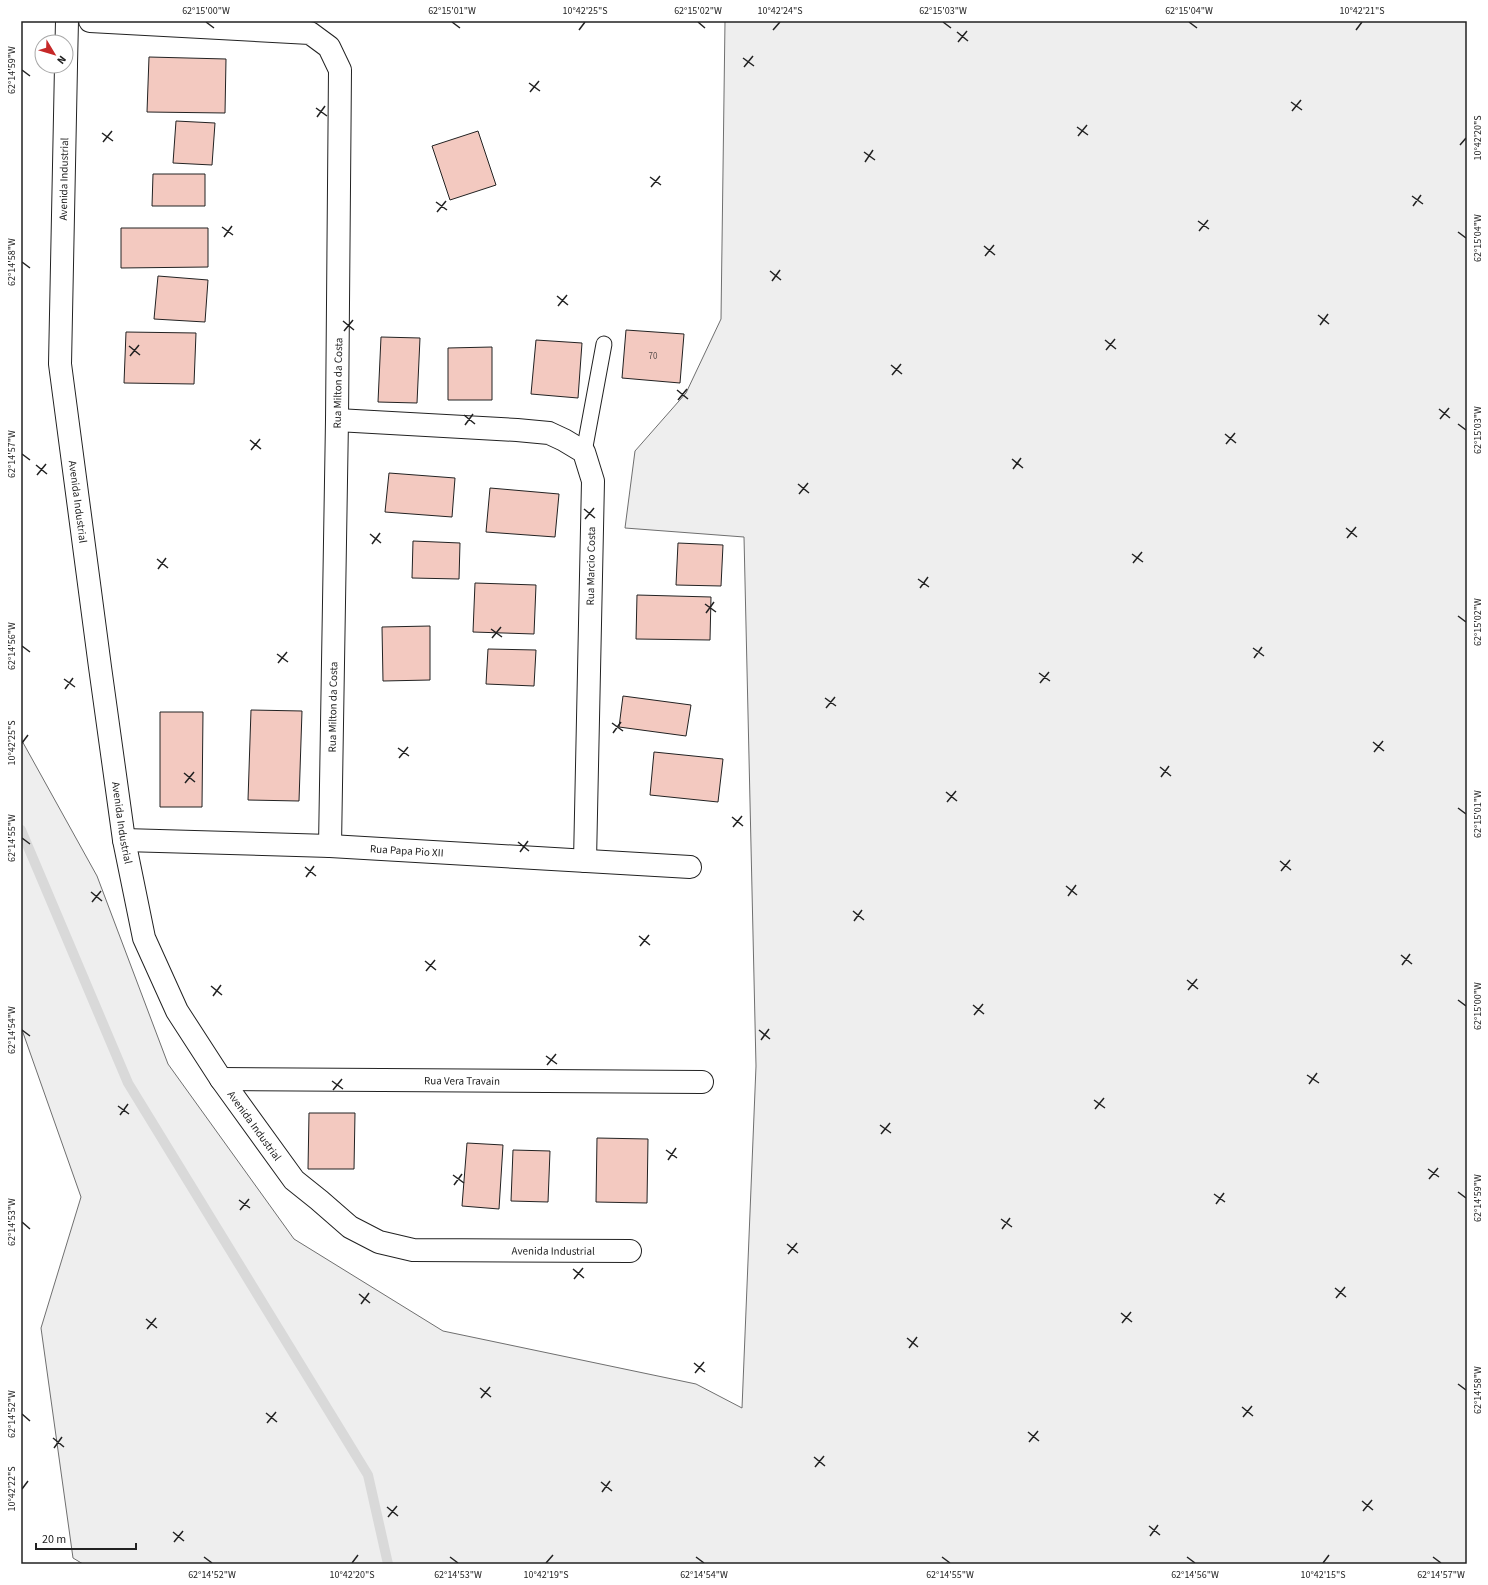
<svg xmlns="http://www.w3.org/2000/svg" width="1488" height="1585" font-family="'Source Sans 3',sans-serif">
<rect width="100%" height="100%" fill="#fff"/>
<!-- green -->
<path fill="#eee" stroke="#6f6f6f" d="M725 21H1467V1564H83L73 1558 41 1328 81 1197 21 1027V739L97 876 168 1064 294 1239 443 1331 696 1384 742 1408 756 1066 744 537 625 528 635 451 686 393 721 319Z"/>
<g fill="none" stroke-linecap="round" stroke-linejoin="round">
<!-- stream -->
<path stroke="#d9d9d9" stroke-width="10" d="M21 830 128 1083 368 1475 388 1564"/>
</g>
<!-- building -->
<path fill="#f3c9c0" stroke="#222" d="M149 57 226 59 225 113 147 112Z
M176 121 215 123 212 165 173 163Z
M478 131 496 185 450 200 432 146Z
M153 174H205V206H152Z
M121 228H208V267L121 268Z
M158 276 208 280 205 322 154 319Z
M626 330 684 334 680 383 622 378Z
M126 332 196 333 194 384 124 383Z
M381 337 420 338 417 403 378 402Z
M536 340 582 343 578 398 531 394Z
M492 347V400H448V348Z
M389 473 455 478 452 517 385 512Z
M490 488 559 494 555 537 486 532Z
M413 541 460 543 459 579 412 578Z
M678 543 723 545 721 586 676 585Z
M475 583 536 585 534 634 473 632Z
M637 595 711 597 710 640 636 639Z
M430 626V680L383 681 382 627Z
M488 649 536 650 534 686 486 684Z
M623 696 691 705 686 736 619 727Z
M251 710 302 711 299 801 248 800Z
M160 712H203L202 807H160Z
M654 752 723 759 718 802 650 795Z
M309 1113H355L354 1169H308Z
M597 1138 648 1139 647 1203 596 1202Z
M467 1143 503 1145 499 1209 462 1206Z
M513 1150 550 1151 548 1202 511 1201Z"/>
<g fill="none" stroke-linecap="round" stroke-linejoin="round">
<!-- service casing -->
<g stroke="#222" stroke-width="17">
<path id="service" d="M584 452 604 344"/>
</g>
<!-- minor casing -->
<g stroke="#222" stroke-width="24">
<g id="minor">
<path d="M90 21 310 33 329 47 340 70 337 420 330 846"/>
<path d="M66 64 67 21"/>
<path id="s1" d="M66 66 60 364 100 667 124 840 144 938 177 1011 221 1079 294 1180 319 1200 350 1227 379 1242 413 1250 630 1251"/>
<path d="M337 420 517 430 549 433 564 440 584 452 593 481 585 861"/>
<path id="s2" d="M124 840 330 846 690 867"/>
<path id="s3" d="M221 1079 702 1082"/>
</g>
</g>
<!-- service -->
<use href="#service" stroke="#fff" stroke-width="15"/>
<!-- minor -->
<use href="#minor" stroke="#fff" stroke-width="22"/>
</g>
<!-- ticks -->
<path fill="none" stroke="#222" stroke-width="1.5" d="M206 22 214 28M452 22 460 28M698 22 705 28M943 22 951 28M1189 22 1197 28M579 30 585 22M773 30 780 22M1356 30 1362 22M957 32 968 41M958 42 967 31M743 58 754 66M744 67 753 56M22 70 30 76M529 83 540 91M530 92 539 81M1291 102 1302 110M316 108 327 116M1292 111 1301 100M317 117 325 106M1077 127 1088 135M102 133 113 141M1078 136 1087 125M103 142 112 131M1460 145 1466 138M864 152 875 160M865 162 873 150M650 177 661 185M651 187 660 176M1412 196 1423 204M436 202 447 210M1413 206 1421 195M437 212 446 201M1198 221 1209 229M222 227 233 235M1199 231 1208 220M1458 232 1466 238M224 237 232 226M984 246 995 255M985 256 994 245M22 262 30 268M770 271 781 280M772 281 780 270M557 296 568 305M558 306 567 295M1318 315 1329 324M343 321 354 330M1320 325 1328 314M344 331 353 320M1105 340 1116 349M129 346 140 355M1106 350 1115 339M130 356 139 345M891 365 902 374M892 375 901 364M677 390 688 399M678 400 687 389M1439 409 1450 418M464 415 475 424M1440 419 1449 408M1458 424 1466 430M465 425 473 414M1225 434 1236 443M250 440 261 449M1226 444 1235 433M251 450 260 439M22 454 30 460M1012 459 1023 468M36 465 47 474M1013 469 1021 458M37 475 46 464M798 484 809 493M799 494 808 483M584 509 595 518M585 519 594 508M1346 528 1357 537M370 534 381 543M1347 538 1356 527M372 544 380 533M1132 554 1143 562M157 559 168 568M1133 563 1142 552M158 569 166 558M918 579 929 587M920 588 928 577M705 604 716 612M706 613 714 602M1458 616 1466 622M491 629 502 637M492 638 501 627M22 646 30 652M1253 648 1264 656M277 654 288 662M1254 658 1262 647M278 663 287 652M1039 673 1050 681M64 679 75 687M1040 683 1049 672M65 689 73 678M825 698 836 706M826 708 835 697M612 723 623 731M613 733 621 722M1373 742 1384 751M22 743 28 735M398 748 409 756M1374 752 1383 741M399 758 408 747M1160 767 1171 776M184 773 195 782M1161 777 1169 766M185 783 194 772M946 792 957 801M947 802 956 791M1458 808 1466 814M732 817 743 826M733 827 742 816M22 838 30 844M518 842 529 851M520 852 528 841M1280 861 1291 870M305 867 316 876M1281 871 1290 860M306 877 314 866M1066 886 1077 895M91 892 102 901M1068 896 1076 885M92 902 101 891M853 911 864 920M854 921 862 910M639 936 650 945M640 946 649 935M1401 955 1412 964M425 961 436 970M1402 965 1410 954M426 971 435 960M1187 980 1198 989M211 986 222 995M1188 990 1197 979M213 996 221 985M1458 1000 1466 1006M973 1005 984 1014M974 1015 983 1004M22 1030 30 1036M759 1030 770 1039M761 1040 769 1029M546 1056 557 1064M547 1065 556 1054M1307 1075 1319 1083M332 1081 343 1089M1309 1084 1317 1073M333 1090 342 1079M1094 1100 1105 1108M118 1106 129 1114M1095 1109 1104 1098M120 1115 128 1104M880 1125 891 1133M881 1134 890 1123M666 1150 677 1158M668 1160 676 1148M1428 1169 1439 1177M453 1175 464 1183M1429 1179 1438 1168M454 1185 462 1174M1458 1192 1466 1198M1214 1194 1225 1202M239 1200 250 1208M1216 1204 1224 1193M240 1210 249 1199M1001 1219 1012 1227M22 1222 30 1229M1002 1229 1010 1218M787 1244 798 1253M788 1254 797 1243M573 1269 584 1278M574 1279 583 1268M1335 1288 1346 1297M359 1294 370 1303M1336 1298 1345 1287M361 1304 369 1293M1121 1313 1132 1322M146 1319 157 1328M1122 1323 1131 1312M147 1329 156 1318M907 1338 918 1347M909 1348 917 1337M694 1363 705 1372M695 1373 704 1362M1458 1384 1466 1390M480 1388 491 1397M481 1398 490 1387M1242 1407 1253 1416M266 1413 277 1422M22 1414 30 1421M1243 1417 1252 1406M267 1423 276 1412M1028 1432 1039 1441M53 1438 64 1447M1029 1442 1038 1431M54 1448 62 1437M814 1457 825 1466M815 1467 824 1456M601 1482 612 1491M22 1489 28 1481M602 1492 610 1481M1362 1501 1373 1510M387 1507 398 1516M1363 1511 1372 1500M388 1517 397 1506M1149 1526 1160 1535M173 1532 184 1541M1150 1536 1158 1525M174 1542 183 1531M204 1557 212 1563M450 1557 458 1563M696 1557 704 1563M942 1557 950 1563M1187 1557 1195 1563M1433 1557 1441 1563M352 1563 358 1555M546 1563 553 1555M1323 1563 1329 1555"/>
<g text-anchor="middle" dominant-baseline="central" stroke-width="3" stroke-linejoin="round" paint-order="stroke">
<!-- number labels -->
<g font-size="9" fill="#564c4a">
<text x="653" y="356">70</text>
</g>
<!-- street labels -->
<g font-size="11" fill="#222" stroke="#fff">
<text transform="translate(64 179) rotate(-89)">Avenida Industrial</text>
<text transform="translate(338 383) rotate(-89)">Rua Milton da Costa</text>
<text stroke="none"><textPath href="#s1" startOffset="437">Avenida Industrial</textPath></text>
<text transform="translate(591 566) rotate(-89)">Rua Marcio Costa</text>
<text transform="translate(333 707) rotate(-89)">Rua Milton da Costa</text>
<text stroke="none"><textPath href="#s1" startOffset="761">Avenida Industrial</textPath></text>
<text stroke="none"><textPath href="#s2" startOffset="283">Rua Papa Pio XII</textPath></text>
<text stroke="none"><textPath href="#s3" startOffset="241">Rua Vera Travain</textPath></text>
<text stroke="none"><textPath href="#s1" startOffset="1097">Avenida Industrial</textPath></text>
<text stroke="none"><textPath href="#s1" startOffset="1445">Avenida Industrial</textPath></text>
</g>
</g>
<!-- border -->
<rect width="1488" height="1585" fill="none" stroke="#ffffff" stroke-width="44"/>
<!-- north arrow -->
<g transform="translate(54 54) rotate(128)"><circle r="19" fill="#ffffff" stroke="#a7a7a7"/>
<path d="M0-3L7 15L0 10L-7 15Z" fill="#c62828"/>
<text y="-6" font-size="11" font-weight="bold" text-anchor="middle" fill="#222222">N</text>
</g>
<!-- scale -->
<path d="M36 1543v6h100v-6" fill="none" stroke="#222222" stroke-width="2"/>
<text x="42" y="1543" font-size="12" fill="#222222" stroke="#ffffff" stroke-width="3" paint-order="stroke">20 m</text>
<rect x="22" y="22" width="1444" height="1541" fill="none" stroke="#222" stroke-width="1.5"/>
<g font-size="10" text-anchor="middle" fill="#222">
<text x="206" y="14">62°15'00"W</text>
<text x="452" y="14">62°15'01"W</text>
<text x="585" y="14">10°42'25"S</text>
<text x="698" y="14">62°15'02"W</text>
<text x="780" y="14">10°42'24"S</text>
<text x="943" y="14">62°15'03"W</text>
<text x="1189" y="14">62°15'04"W</text>
<text x="1362" y="14">10°42'21"S</text>
<text transform="translate(11 70) rotate(-90)" y="4">62°14'59"W</text>
<text transform="translate(1477 138) rotate(-90)" y="4">10°42'20"S</text>
<text transform="translate(1477 238) rotate(-90)" y="4">62°15'04"W</text>
<text transform="translate(11 262) rotate(-90)" y="4">62°14'58"W</text>
<text transform="translate(1477 430) rotate(-90)" y="4">62°15'03"W</text>
<text transform="translate(11 454) rotate(-90)" y="4">62°14'57"W</text>
<text transform="translate(1477 622) rotate(-90)" y="4">62°15'02"W</text>
<text transform="translate(11 646) rotate(-90)" y="4">62°14'56"W</text>
<text transform="translate(11 743) rotate(-90)" y="4">10°42'25"S</text>
<text transform="translate(1477 814) rotate(-90)" y="4">62°15'01"W</text>
<text transform="translate(11 838) rotate(-90)" y="4">62°14'55"W</text>
<text transform="translate(1477 1006) rotate(-90)" y="4">62°15'00"W</text>
<text transform="translate(11 1030) rotate(-90)" y="4">62°14'54"W</text>
<text transform="translate(1477 1198) rotate(-90)" y="4">62°14'59"W</text>
<text transform="translate(11 1222) rotate(-90)" y="4">62°14'53"W</text>
<text transform="translate(1477 1390) rotate(-90)" y="4">62°14'58"W</text>
<text transform="translate(11 1414) rotate(-90)" y="4">62°14'52"W</text>
<text transform="translate(11 1489) rotate(-90)" y="4">10°42'22"S</text>
<text x="212" y="1578">62°14'52"W</text>
<text x="352" y="1578">10°42'20"S</text>
<text x="458" y="1578">62°14'53"W</text>
<text x="546" y="1578">10°42'19"S</text>
<text x="704" y="1578">62°14'54"W</text>
<text x="950" y="1578">62°14'55"W</text>
<text x="1195" y="1578">62°14'56"W</text>
<text x="1323" y="1578">10°42'15"S</text>
<text x="1441" y="1578">62°14'57"W</text>
</g>
</svg>
